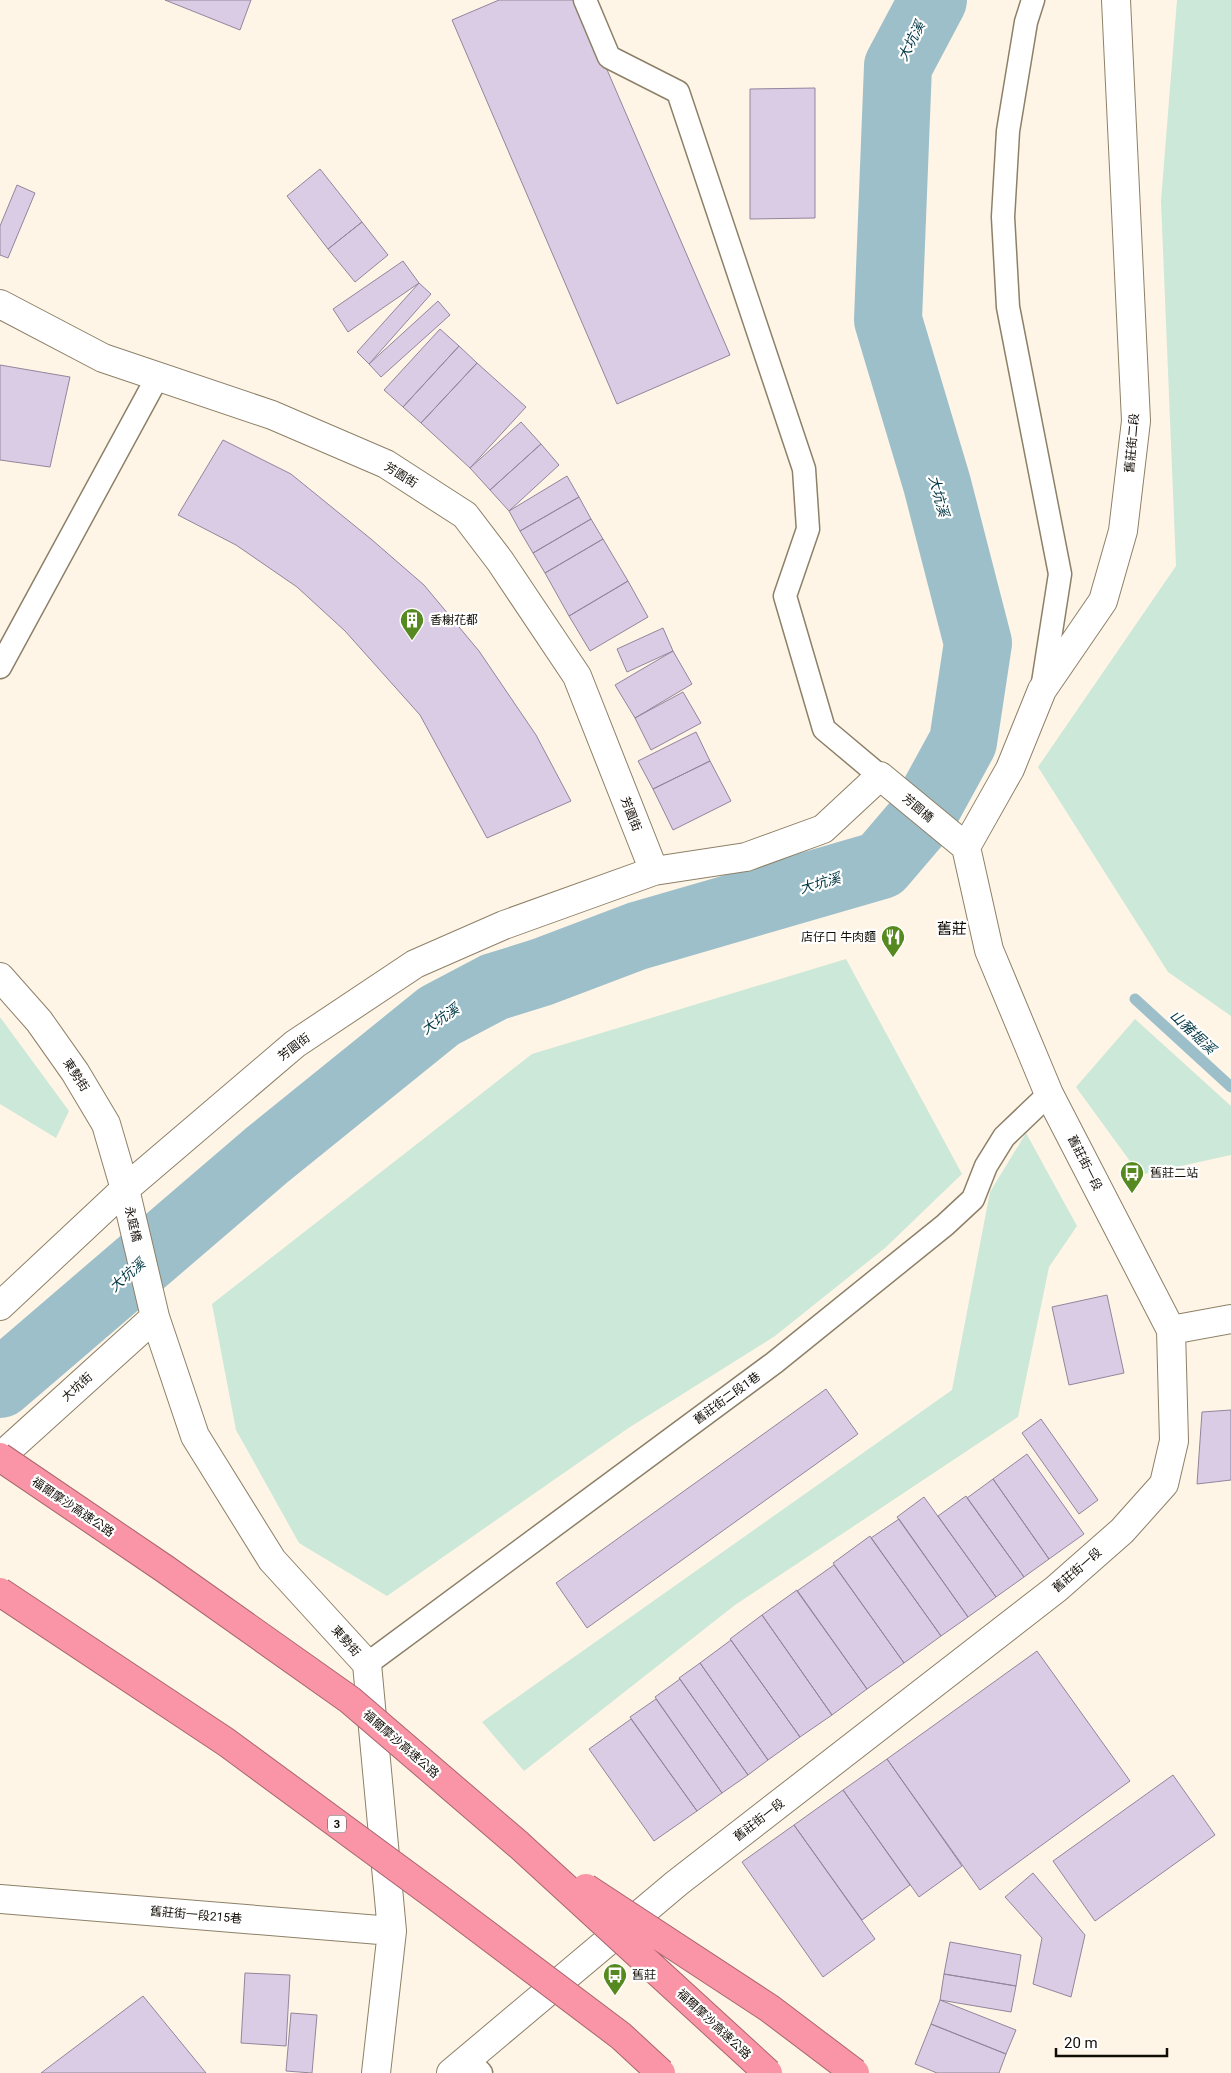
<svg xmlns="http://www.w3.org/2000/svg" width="1231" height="2073" font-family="Roboto,'Noto Sans TC',sans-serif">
<rect width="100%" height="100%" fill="#fef5e6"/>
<!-- green -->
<path fill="#cce8d8" d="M1177 0H1231V1016L1168 972 1038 767 1176 566 1161 201Z
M846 959 962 1174 885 1248 775 1336 630 1427 387 1596 299 1543 236 1430 212 1304 532 1054Z
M0 1017 69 1111 56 1138 0 1104Z
M1135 1019 1231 1106V1155L1140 1175 1076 1087Z
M1026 1133 1077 1226 1049 1267 1018 1417 735 1605 524 1771 482 1722 952 1390 990 1192Z"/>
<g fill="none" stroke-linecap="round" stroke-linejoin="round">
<!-- stream -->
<path stroke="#9dbfca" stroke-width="11" d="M1135 999 1231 1087"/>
<!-- river -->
<path stroke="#9dbfca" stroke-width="68" d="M0 1384 267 1155 439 1016 494 987 542 972 637 936 881 865 922 817 963 742 978 643 937 484 888 320 898 66 933 0"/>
</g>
<!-- building -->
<path fill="#dbcce5" stroke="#93859c" d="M165 0H251L240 30Z
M499 0H577L730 355 617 404 452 20Z
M815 88V218L750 219V89Z
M320 169 362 222 328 249 287 196Z
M17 185 35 193 8 258 0 255V226Z
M362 222 388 255 355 282 328 249Z
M403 261 419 283 348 332 333 309Z
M419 283 431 294 369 364 357 352Z
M438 301 450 315 381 377 369 364Z
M440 329 459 346 403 407 384 390Z
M459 346 477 363 421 423 403 407Z
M477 363 526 407 470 468 421 423Z
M0 365 70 377 50 467 0 460Z
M521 422 541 444 490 490 470 468Z
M223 440 291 474 371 539 424 585 479 651 536 735 571 801 487 838 420 715 345 631 297 587 236 545 178 515Z
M541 444 559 465 509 511 490 490Z
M567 476 579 497 520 531 509 511Z
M579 497 591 519 533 553 520 531Z
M591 519 603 539 545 573 533 553Z
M603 539 628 581 569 616 545 573Z
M628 581 648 617 590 651 569 616Z
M663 628 673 651 627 672 617 649Z
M673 651 692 684 635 718 615 685Z
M683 692 701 723 651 750 635 718Z
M696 732 710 761 653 789 638 761Z
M710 761 731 801 673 830 653 789Z
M1107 1295 1124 1373 1069 1385 1052 1307Z
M826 1389 858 1434 587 1628 556 1583Z
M1231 1410V1480L1197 1484 1202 1412Z
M1041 1419 1098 1500 1079 1514 1022 1433Z
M1027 1454 1084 1534 1049 1559 993 1479Z
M993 1479 1049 1559 1024 1577 967 1498Z
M966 1496 1024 1577 996 1597 938 1516Z
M924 1497 996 1597 968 1617 897 1517Z
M899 1519 968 1617 941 1636 871 1538Z
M870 1536 941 1636 904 1663 833 1563Z
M834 1565 904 1663 867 1689 797 1591Z
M797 1590 867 1689 832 1715 762 1615Z
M762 1615 832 1715 800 1737 730 1639Z
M731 1640 800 1737 768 1760 700 1663Z
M1037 1651 1130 1781 980 1890 887 1759Z
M700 1663 768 1760 748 1775 679 1678Z
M680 1679 748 1775 722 1793 655 1697Z
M656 1699 722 1793 697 1811 630 1717Z
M631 1719 697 1811 654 1841 589 1749Z
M887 1759 962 1866 919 1897 843 1790Z
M1173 1775 1215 1835 1095 1921 1053 1861Z
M843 1790 910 1885 862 1920 794 1825Z
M794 1825 875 1939 823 1977 742 1862Z
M1033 1873 1085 1935 1071 1997 1033 1984 1042 1938 1005 1897Z
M950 1942 1021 1955 1016 1986 944 1974Z
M245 1973 290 1975 286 2046 241 2043Z
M944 1974 1016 1986 1011 2012 940 2000Z
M143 1996 206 2073H41Z
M940 2000 1016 2030 1006 2054 931 2024Z
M291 2013 317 2015 312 2073 286 2071Z
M931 2024 1006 2054 999 2073H937L915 2064Z"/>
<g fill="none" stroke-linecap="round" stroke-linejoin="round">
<!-- service casing -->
<g stroke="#8d8068" stroke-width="25">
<path id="service" d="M585 0 609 57 678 92 804 469 808 529 785 596 824 729 880 776
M1033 0 1026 22 1008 131 1003 217 1008 307 1060 574 1042 689
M0 667 158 376
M367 1664 774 1363 945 1225 973 1199 986 1166 1004 1137 1049 1094
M468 2059 481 2073"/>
</g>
<!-- minor casing -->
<g stroke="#8d8068" stroke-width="30">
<path id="minor" d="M0 304 103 358 272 415 386 464 465 515 500 561 577 676 654 871 504 925 415 964 295 1044 125 1189 0 1306
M966 847 1010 769 1042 690 1103 601 1123 531 1136 421 1116 0
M654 871 746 857 823 829 880 776 966 847
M0 977 39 1021 75 1072 106 1124 125 1189 155 1317 195 1436 272 1560 367 1664 392 1931 376 2073
M1171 1330 1231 1319
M0 1457 155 1317
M0 1899 392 1931
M451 2073 677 1883 1056 1589 1122 1531 1164 1484 1174 1441 1171 1330 1049 1094 989 950 966 847"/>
</g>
<!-- service -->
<use href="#service" stroke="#fff" stroke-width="22"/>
<!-- minor -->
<use href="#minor" stroke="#fff" stroke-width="28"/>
<!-- motorway-bridge casing -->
<g stroke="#a8656e" stroke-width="30" stroke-linecap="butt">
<path id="motorway-bridge" d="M0 1457 165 1569 350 1700 519 1845 768 2073
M0 1592 226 1742 438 1898 621 2036 661 2073
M586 1888 769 2008 855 2073"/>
</g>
<!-- motorway-bridge -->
<use href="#motorway-bridge" stroke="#f995a6" stroke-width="28"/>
</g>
<!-- icons -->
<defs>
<g id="building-pin" transform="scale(1.25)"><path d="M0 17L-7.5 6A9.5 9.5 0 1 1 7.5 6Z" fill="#568920" stroke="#fff"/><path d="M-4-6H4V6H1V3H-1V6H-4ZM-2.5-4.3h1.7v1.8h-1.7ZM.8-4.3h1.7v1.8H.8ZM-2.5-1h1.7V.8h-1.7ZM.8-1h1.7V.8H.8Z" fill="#fff"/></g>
<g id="restaurant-pin" transform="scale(1.25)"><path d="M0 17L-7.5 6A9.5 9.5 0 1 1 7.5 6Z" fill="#568920" stroke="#fff"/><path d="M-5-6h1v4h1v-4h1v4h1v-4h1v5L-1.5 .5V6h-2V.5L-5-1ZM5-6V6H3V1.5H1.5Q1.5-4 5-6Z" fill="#fff"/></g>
<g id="bus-pin" transform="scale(1.25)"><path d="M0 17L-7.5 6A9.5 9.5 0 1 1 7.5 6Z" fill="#568920" stroke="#fff"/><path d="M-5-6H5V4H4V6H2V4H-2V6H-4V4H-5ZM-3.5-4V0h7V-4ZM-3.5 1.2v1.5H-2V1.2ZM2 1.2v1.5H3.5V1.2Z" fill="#fff"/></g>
</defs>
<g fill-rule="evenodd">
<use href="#building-pin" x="412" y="620"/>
<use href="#restaurant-pin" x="893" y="937"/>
<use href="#bus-pin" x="1132" y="1173"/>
<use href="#bus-pin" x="615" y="1975"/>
</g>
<g text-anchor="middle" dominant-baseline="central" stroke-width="4.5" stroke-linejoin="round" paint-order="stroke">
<!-- shield labels -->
<rect fill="#fff" stroke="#585550" stroke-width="1" x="328" y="1815.5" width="18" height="17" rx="4"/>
<g font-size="11" font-weight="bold" fill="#110c05">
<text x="337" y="1824">3</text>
</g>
<!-- street labels -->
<g font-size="12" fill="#110c05" stroke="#fff">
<text transform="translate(1132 443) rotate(-85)">舊莊街二段</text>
<text transform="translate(401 475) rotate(32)">芳園街</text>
<text transform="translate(918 808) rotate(40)">芳園橋</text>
<text transform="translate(631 814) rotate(69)">芳園街</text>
<text transform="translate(294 1047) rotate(-37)">芳園街</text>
<text transform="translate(76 1075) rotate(57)">東勢街</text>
<text transform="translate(1085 1163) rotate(63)">舊莊街一段</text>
<text transform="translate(133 1224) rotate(77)">永庭橋</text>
<text transform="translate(77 1387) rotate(-42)">大坑街</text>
<text transform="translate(727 1398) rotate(-36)">舊莊街二段1巷</text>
<text transform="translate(73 1507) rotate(34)">福爾摩沙高速公路</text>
<text transform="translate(1077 1570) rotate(-41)">舊莊街一段</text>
<text transform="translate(346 1641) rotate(48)">東勢街</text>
<text transform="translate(401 1744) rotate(41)">福爾摩沙高速公路</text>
<text transform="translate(759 1820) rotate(-38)">舊莊街一段</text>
<text transform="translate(196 1915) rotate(5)">舊莊街一段215巷</text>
<text transform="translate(714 2024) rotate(43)">福爾摩沙高速公路</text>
</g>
<!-- poi labels -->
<g font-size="12" fill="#110c05" stroke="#fff" text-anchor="start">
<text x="430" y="620">香榭花都</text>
<text x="876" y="937" text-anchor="end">店仔口 牛肉麵</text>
<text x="1150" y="1173">舊莊二站</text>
<text x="632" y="1975">舊莊</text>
</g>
<!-- water labels -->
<g font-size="14" font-style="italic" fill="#013744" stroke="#fff">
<text transform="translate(911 41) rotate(-63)">大坑溪</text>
<text transform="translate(939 496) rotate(75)">大坑溪</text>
<text transform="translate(820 883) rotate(-16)">大坑溪</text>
<text transform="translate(440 1019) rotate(-34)">大坑溪</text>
<text transform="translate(1193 1032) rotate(43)">山豬堀溪</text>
<text transform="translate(127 1275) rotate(-41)">大坑溪</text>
</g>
<!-- quarter labels -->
<g font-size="15" fill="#110c05" stroke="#fff">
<text x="952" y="929">舊莊</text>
</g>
</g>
<!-- scale -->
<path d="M1056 2048v8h111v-8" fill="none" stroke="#110c05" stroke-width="2.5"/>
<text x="1064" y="2048" font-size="15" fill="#110c05" stroke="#ffffff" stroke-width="4" paint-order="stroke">20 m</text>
</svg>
